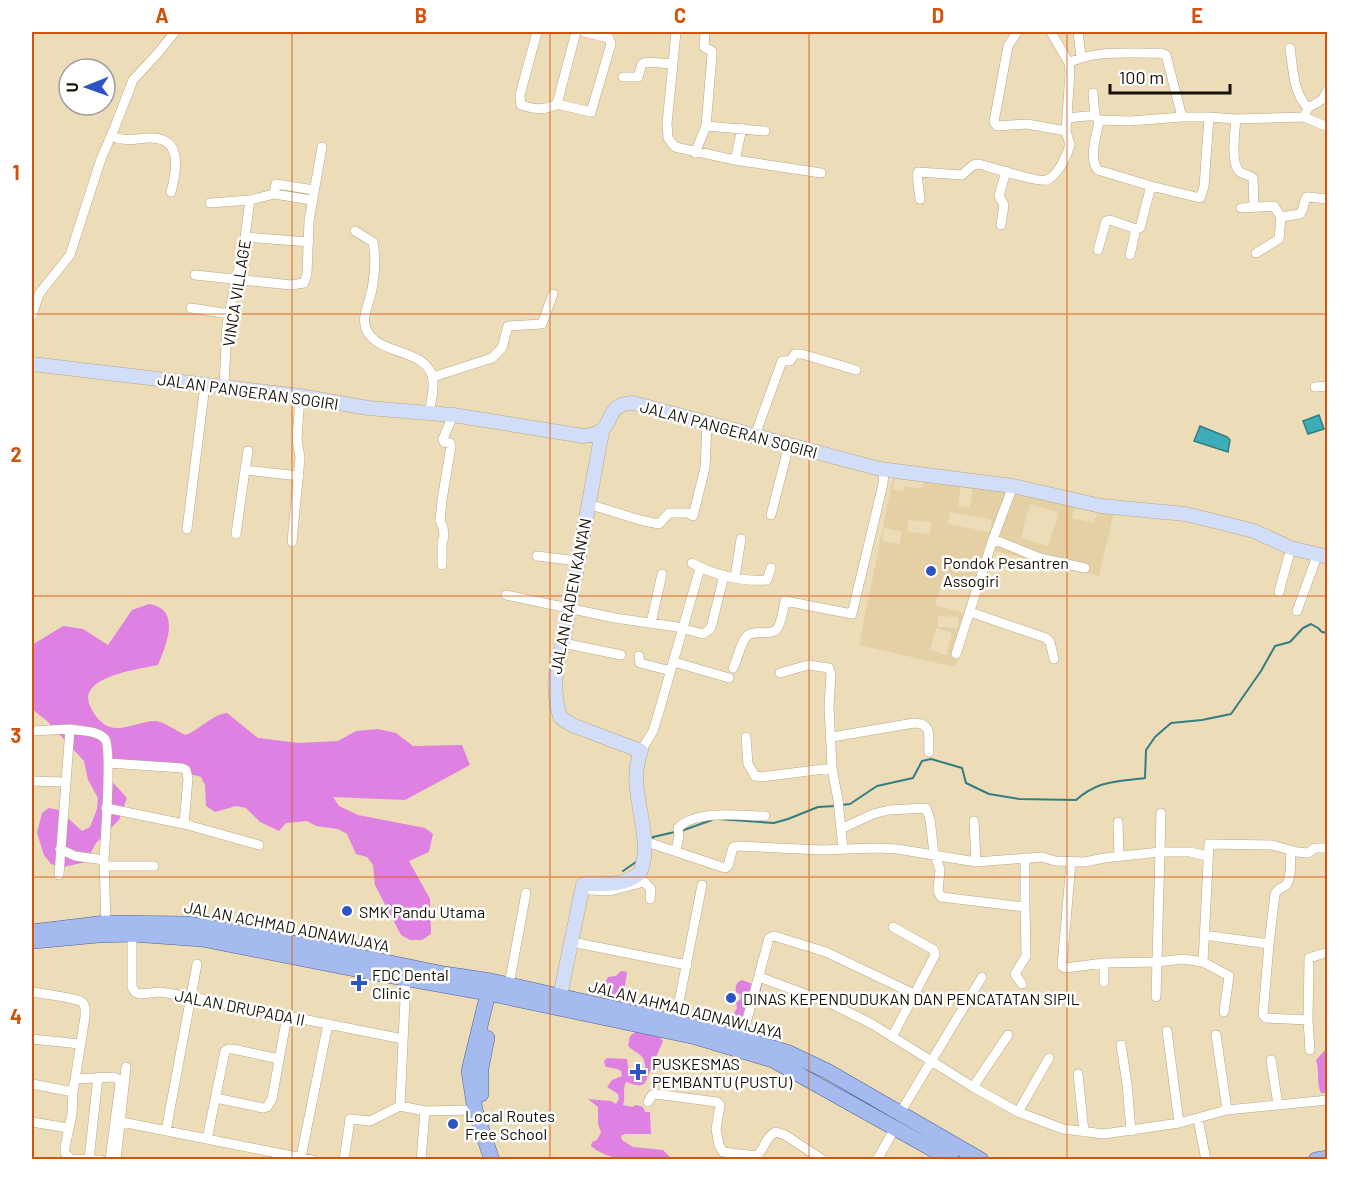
<svg xmlns="http://www.w3.org/2000/svg" width="1359" height="1191" font-family="Barlow,sans-serif">
<rect width="100%" height="100%" fill="#eddcb8"/>
<!-- built -->
<path fill="#e5d0a5" fill-rule="evenodd" d="M894 473 1114 511 1099 576 995 551 955 667 859 645ZM895 475 924 479 922 489 904 486 903 491 893 490ZM961 487 973 489 970 508 958 506ZM1030 504 1059 513 1048 546 1021 538ZM1075 507 1097 513 1094 523 1072 518ZM950 512 992 520 990 532 948 524ZM908 520 931 522 930 534 908 532ZM884 528 902 532 900 544 882 541ZM943 576 972 584 964 613 935 605ZM938 616 958 617V628L938 627ZM936 628 952 633 946 655 930 650Z"/>
<!-- forest -->
<path fill="#de81e3" d="M149 604C182 609 166 645 158 665 139 669 74 677 91 708 95 716 101 724 110 727 125 731 140 721 156 721 164 722 177 731 185 735 200 730 211 715 227 713L258 738 299 743 338 741 356 731 378 729 396 733 413 746 462 745 470 765 405 800 333 797 339 806 358 815 425 828 433 834 429 852 409 861 430 899 431 934 422 940H410L401 935 375 885 373 865 367 857 356 854 347 834 338 829 316 826 307 821 286 823 279 831 260 822 246 808 236 806 215 812 206 806 205 785 201 777 173 769 109 765 107 776 127 798 119 820 96 843 86 862 63 867 51 864 44 855 37 833 42 813 49 808 59 810 82 831 90 827 97 809 98 798 88 780 84 761 47 721 32 709V645L63 626 83 629 108 645 132 610Z
M621 971 627 972 625 986 630 996 628 1000 624 1002 616 999H607L603 987 608 977 616 976Z
M742 980 755 985 762 983 760 996 756 998 741 1031 732 1028C729 1019 733 1015 737 1008L736 1002 740 1000 741 995 736 992C735 987 736 982 742 980Z
M638 1030 657 1034 663 1041 645 1083C640 1088 633 1084 626 1082 622 1090 626 1097 623 1105L632 1107 636 1105 643 1107 645 1112H650L651 1134H625L621 1136 622 1140 633 1147 663 1150 672 1159C644 1159 613 1165 591 1146L592 1142 597 1140 601 1132 598 1124V1107L588 1099 611 1101 616 1104 619 1099 618 1094 607 1087 612 1080 622 1076 621 1071C616 1067 610 1069 605 1066L604 1061 607 1058 627 1059 629 1072 632 1075H641L645 1072C647 1054 638 1055 628 1046L630 1036Z
M1327 1048V1093H1321C1316 1082 1320 1071 1316 1060Z"/>
<!-- water -->
<path fill="#3dadba" stroke="#317e83" stroke-width="1.5" d="M1319 415 1324 429 1308 434 1303 421Z
M1200 426 1227 437 1230 440 1228 452 1194 441Z"/>
<g fill="none" stroke-linecap="round" stroke-linejoin="round">
<!-- stream -->
<path stroke="#317e83" stroke-width="2" d="M841 805 850 804 877 786 913 778 922 761 931 759 962 768 966 783 989 794 1019 799 1076 800C1099 780 1116 782 1145 778L1146 750 1155 737 1171 723 1202 720 1231 714 1261 671 1275 646 1290 642 1303 628 1311 624 1318 628 1322 632 1328 633
M718 819 774 823 788 819 818 807 835 806
M681 831 712 820
M652 841 653 837 675 832
M623 871 636 862"/>
<!-- street casing -->
<g stroke="#b8a885" stroke-width="10">
<path id="street" d="M537 32 520 95 521 105C533 109 545 111 557 104L576 32
M676 32 667 124 668 138 675 147 735 160 821 173
M1017 32 1008 46 994 122 997 126 1027 124 1066 131
M1078 32 1081 57
M1290 48C1293 68 1293 93 1308 108
M1069 63C1096 49 1131 54 1161 53L1166 55 1182 117
M623 77H638L642 64 646 62 673 64
M1093 93 1095 116
M557 104 591 112 611 44 609 38 584 32
M1304 117 1328 127
M1067 118 1087 116H1095L1099 120 1130 121 1182 117H1209L1236 119 1304 117 1308 108 1323 99 1328 89
M1236 119C1235 131 1230 164 1240 172 1243 174 1249 175 1253 178L1254 206
M706 126 765 131
M111 136C125 142 134 139 148 138 183 136 177 169 171 192
M695 153 706 126 712 55V51L704 47 705 32
M735 160 742 128
M1151 186 1200 198 1204 187 1209 117
M274 194 276 184 314 190
M920 199 917 175 918 172 962 175 973 165 979 164C990 167 1040 183 1047 180 1058 175 1067 156 1070 145L1066 131 1070 72 1069 63 1051 32
M210 203 250 200 274 194 312 200
M1241 208 1274 206 1281 217 1300 214C1305 208 1303 201 1307 197L1328 199
M1001 225 1004 205 999 196 1006 171
M355 231 373 242C376 257 375 273 372 289 370 302 361 316 366 329 378 357 430 347 433 381 434 391 431 403 429 413
M245 237 309 242
M1098 250 1106 221 1110 220 1136 229 1140 228 1151 186 1098 170C1088 158 1097 135 1099 120
M1256 253 1279 239 1281 217
M1130 255 1136 229
M195 275 291 285 304 283 307 274 309 221 322 147
M191 308 229 314
M32 316 39 294 70 255 101 159 114 129 133 80 158 53 175 32
M433 377 492 358 502 348 508 326 542 324 553 294
M224 387 227 324 245 237 250 200
M1315 387 1328 386
M755 435 782 361H790L795 354H802L856 370
M245 470 248 451
M1013 486 993 539 1040 558 1085 568
M588 504 640 520 659 524 669 513H688L693 516 705 468 707 423
M771 515 789 445
M187 529 205 385
M236 534 245 470 299 476
M292 542 300 458 297 439 300 396
M537 556 578 561
M692 563C713 575 743 582 767 580L771 568
M442 565V542L444 537 443 527 440 521 442 500 451 446 450 443 444 442 443 439 453 415
M735 577 741 539
M1279 592 1291 548
M506 595 615 618 677 627 703 634 710 629 712 624 724 575
M1297 611 1317 556
M970 612 1046 638 1050 642 1054 659
M651 623 662 574
M563 643 621 655
M956 654 993 539
M639 656 640 663 671 671
M674 662 729 678
M733 668C738 659 740 644 746 637 754 628 770 637 777 629 782 622 783 609 785 601L852 614 883 484 884 469
M780 673 808 665 829 668 831 675 829 706 832 768 838 800 843 849
M32 731 70 729 59 875
M746 737 748 764 755 776 761 777 832 768
M832 737 914 723C933 723 928 737 929 752
M641 751 653 731 658 715 700 568
M32 781 64 782
M106 808 184 824 188 778 186 770 182 768 108 763
M974 821 976 862
M1118 822 1119 857
M184 824 259 845
M841 829 873 814 889 810 926 808 930 819 934 854 940 869 938 891 941 897 1025 907 1026 956 1015 974 1022 984
M644 841 725 868 728 866 733 847 737 846 822 850 876 848 897 849 976 862 1042 857 1055 861 1085 862 1104 858 1160 852H1190L1207 856
M60 849 75 856 104 860C105 842 112 749 105 739 97 730 80 731 70 729
M676 850 679 836 678 828C696 809 742 816 765 816
M104 860 106 923
M1071 863 1062 966 1065 968 1104 963
M105 866H154
M589 890 610 891 644 882 651 889 650 899
M1025 907V858
M132 934V987L135 992 140 994 160 992 192 997 403 1039
M1204 935 1269 944 1263 1015 1266 1018 1308 1020
M577 943 687 965
M1269 944 1275 894C1278 888 1281 889 1286 885 1292 879 1290 860 1291 851
M759 977 832 1004 872 1024 973 1087 1018 1112 1063 1129 1104 1134 1179 1123 1227 1110 1328 1100
M1104 982V963L1157 962 1183 959 1203 962
M509 985 526 893
M32 992C42 994 74 997 82 1002 86 1005 85 1012 85 1017L73 1092 72 1114 65 1147V1153L71 1159 101 1160
M1156 997 1161 813
M1224 1012 1229 976 1203 962 1209 844 1272 845 1297 852 1308 853 1315 848H1328
M675 1022 702 885
M1167 1031 1179 1123
M1216 1035 1227 1110
M892 1037 935 955 934 950 893 927
M742 1038 769 938 774 936 826 952 914 994
M32 1039 80 1044
M1121 1045 1127 1084 1131 1131
M1310 1050 1308 1020 1309 958 1328 952
M1271 1060 1278 1105
M1078 1074 1084 1132
M76 1079 114 1077 118 1079 120 1083 110 1160
M32 1084 73 1092
M973 1087 1008 1035
M216 1098 263 1108 267 1107 272 1099 287 1016
M648 1102 652 1095 655 1094 717 1102 720 1105 716 1129 719 1145 723 1152 756 1156C765 1150 765 1136 776 1132L785 1135 823 1160
M400 1106 406 978
M1018 1112 1049 1058
M900 1113 982 977
M1198 1119 1206 1160
M32 1122 68 1128
M122 1122 312 1160
M166 1131 197 964
M207 1139 225 1051 228 1049H233L279 1059
M301 1157 328 1024
M89 1159 98 1077
M116 1160 126 1067
M344 1160 350 1119 370 1121 400 1106 425 1111 475 1110
M421 1160 425 1111
M877 1160 895 1128"/>
</g>
<!-- secondary casing -->
<g stroke="#b8a885" stroke-width="15">
<path id="secondary" d="M32 364 300 396 368 408 453 415 583 436C620 434 600 403 633 403L880 469 1013 486 1101 506 1185 514 1214 521 1254 531 1291 548 1328 557
M560 996 583 885 586 884C605 884 624 886 640 873 656 834 625 791 641 751L572 725 560 717C552 688 555 671 563 643L602 432"/>
</g>
<!-- primary casing -->
<g stroke="#4c6297" stroke-width="16">
<path id="primary" d="M32 932 106 923 187 924 254 935 444 974 491 981 675 1022 737 1037 789 1053 827 1071 981 1160
M34 941 98 935 132 934 202 939 375 973 488 993 696 1037 773 1060 952 1160
M490 985 469 1071 475 1110 492 1160
M481 1094V1068L487 1038
M1316 1160 1328 1158"/>
</g>
<!-- street -->
<use href="#street" stroke="#fff" stroke-width="9"/>
<!-- secondary -->
<use href="#secondary" stroke="#d2ddf8" stroke-width="14"/>
<!-- primary -->
<use href="#primary" stroke="#a5bbf0" stroke-width="15"/>
</g>
<!-- grid -->
<path fill="none" stroke="#d3520b" stroke-width="1.5" stroke-opacity="0.55" d="M292 32V1160M550 32V1160M809 32V1160M1067 32V1160M32 314H1328M32 596H1328M32 877H1328"/>
<!-- markers -->
<g fill="#2d54c3" stroke="#fff" stroke-width="2">
<circle cx="931" cy="571" r="6"/>
<circle cx="347" cy="911" r="6"/>
<path d="M356 974h6v6h6v6h-6v6h-6v-6h-6v-6h6z"/>
<circle cx="731" cy="998" r="6"/>
<path d="M635 1063h6v6h6v6h-6v6h-6v-6h-6v-6h6z"/>
<circle cx="453" cy="1124" r="6"/>
</g>
<g text-anchor="middle" dominant-baseline="central" stroke-width="5" stroke-linejoin="round" paint-order="stroke">
<!-- street labels -->
<g font-size="16" fill="#150f04" stroke="#fff">
<text transform="translate(236 293) rotate(-81)">VINCA VILLAGE</text>
<text transform="translate(248 391) rotate(8)">JALAN PANGERAN SOGIRI</text>
<text transform="translate(729 429) rotate(15)">JALAN PANGERAN SOGIRI</text>
<text transform="translate(570 596) rotate(-79)">JALAN RADEN KAN'AN</text>
<text transform="translate(287 926) rotate(11)">JALAN ACHMAD ADNAWIJAYA</text>
<text transform="translate(240 1007) rotate(11)">JALAN DRUPADA II</text>
<text transform="translate(686 1009) rotate(14)">JALAN AHMAD ADNAWIJAYA</text>
</g>
<!-- poi labels -->
<g font-size="16" fill="#150f04" stroke="#fff" text-anchor="start">
<text x="943" y="562">Pondok Pesantren<tspan x="943" dy="18">Assogiri</tspan></text>
<text x="359" y="911">SMK Pandu Utama</text>
<text x="372" y="974">FDC Dental<tspan x="372" dy="18">Clinic</tspan></text>
<text x="743" y="998">DINAS KEPENDUDUKAN DAN PENCATATAN SIPIL</text>
<text x="652" y="1063">PUSKESMAS<tspan x="652" dy="18">PEMBANTU (PUSTU)</tspan></text>
<text x="465" y="1115">Local Routes<tspan x="465" dy="18">Free School</tspan></text>
</g>
</g>
<!-- border -->
<rect width="1359" height="1191" fill="none" stroke="#ffffff" stroke-width="66"/>
<!-- north arrow -->
<g transform="translate(87 87) rotate(269)"><circle r="28" fill="#ffffff" stroke="#a19f9b" stroke-width="1.5"/>
<path d="M0-4.5L10 22L0 15L-10 22Z" fill="#2d54c3"/>
<text y="-9" font-size="16" font-weight="bold" text-anchor="middle" fill="#150f04">U</text>
</g>
<!-- scale -->
<path d="M1110 84v9h120v-9" fill="none" stroke="#150f04" stroke-width="3"/>
<text x="1119" y="84" font-size="18" fill="#150f04" stroke="#ffffff" stroke-width="4.5" paint-order="stroke">100 m</text>
<rect x="33" y="33" width="1293" height="1125" fill="none" stroke="#d3520b" stroke-width="2"/>
<g font-size="20" text-anchor="middle" font-weight="bold" fill="#d3520b">
<text x="162" y="23">A</text>
<text x="421" y="23">B</text>
<text x="680" y="23">C</text>
<text x="938" y="23">D</text>
<text x="1197" y="23">E</text>
<text x="16" y="180">1</text>
<text x="16" y="462">2</text>
<text x="16" y="743">3</text>
<text x="16" y="1024">4</text>
</g>
</svg>
